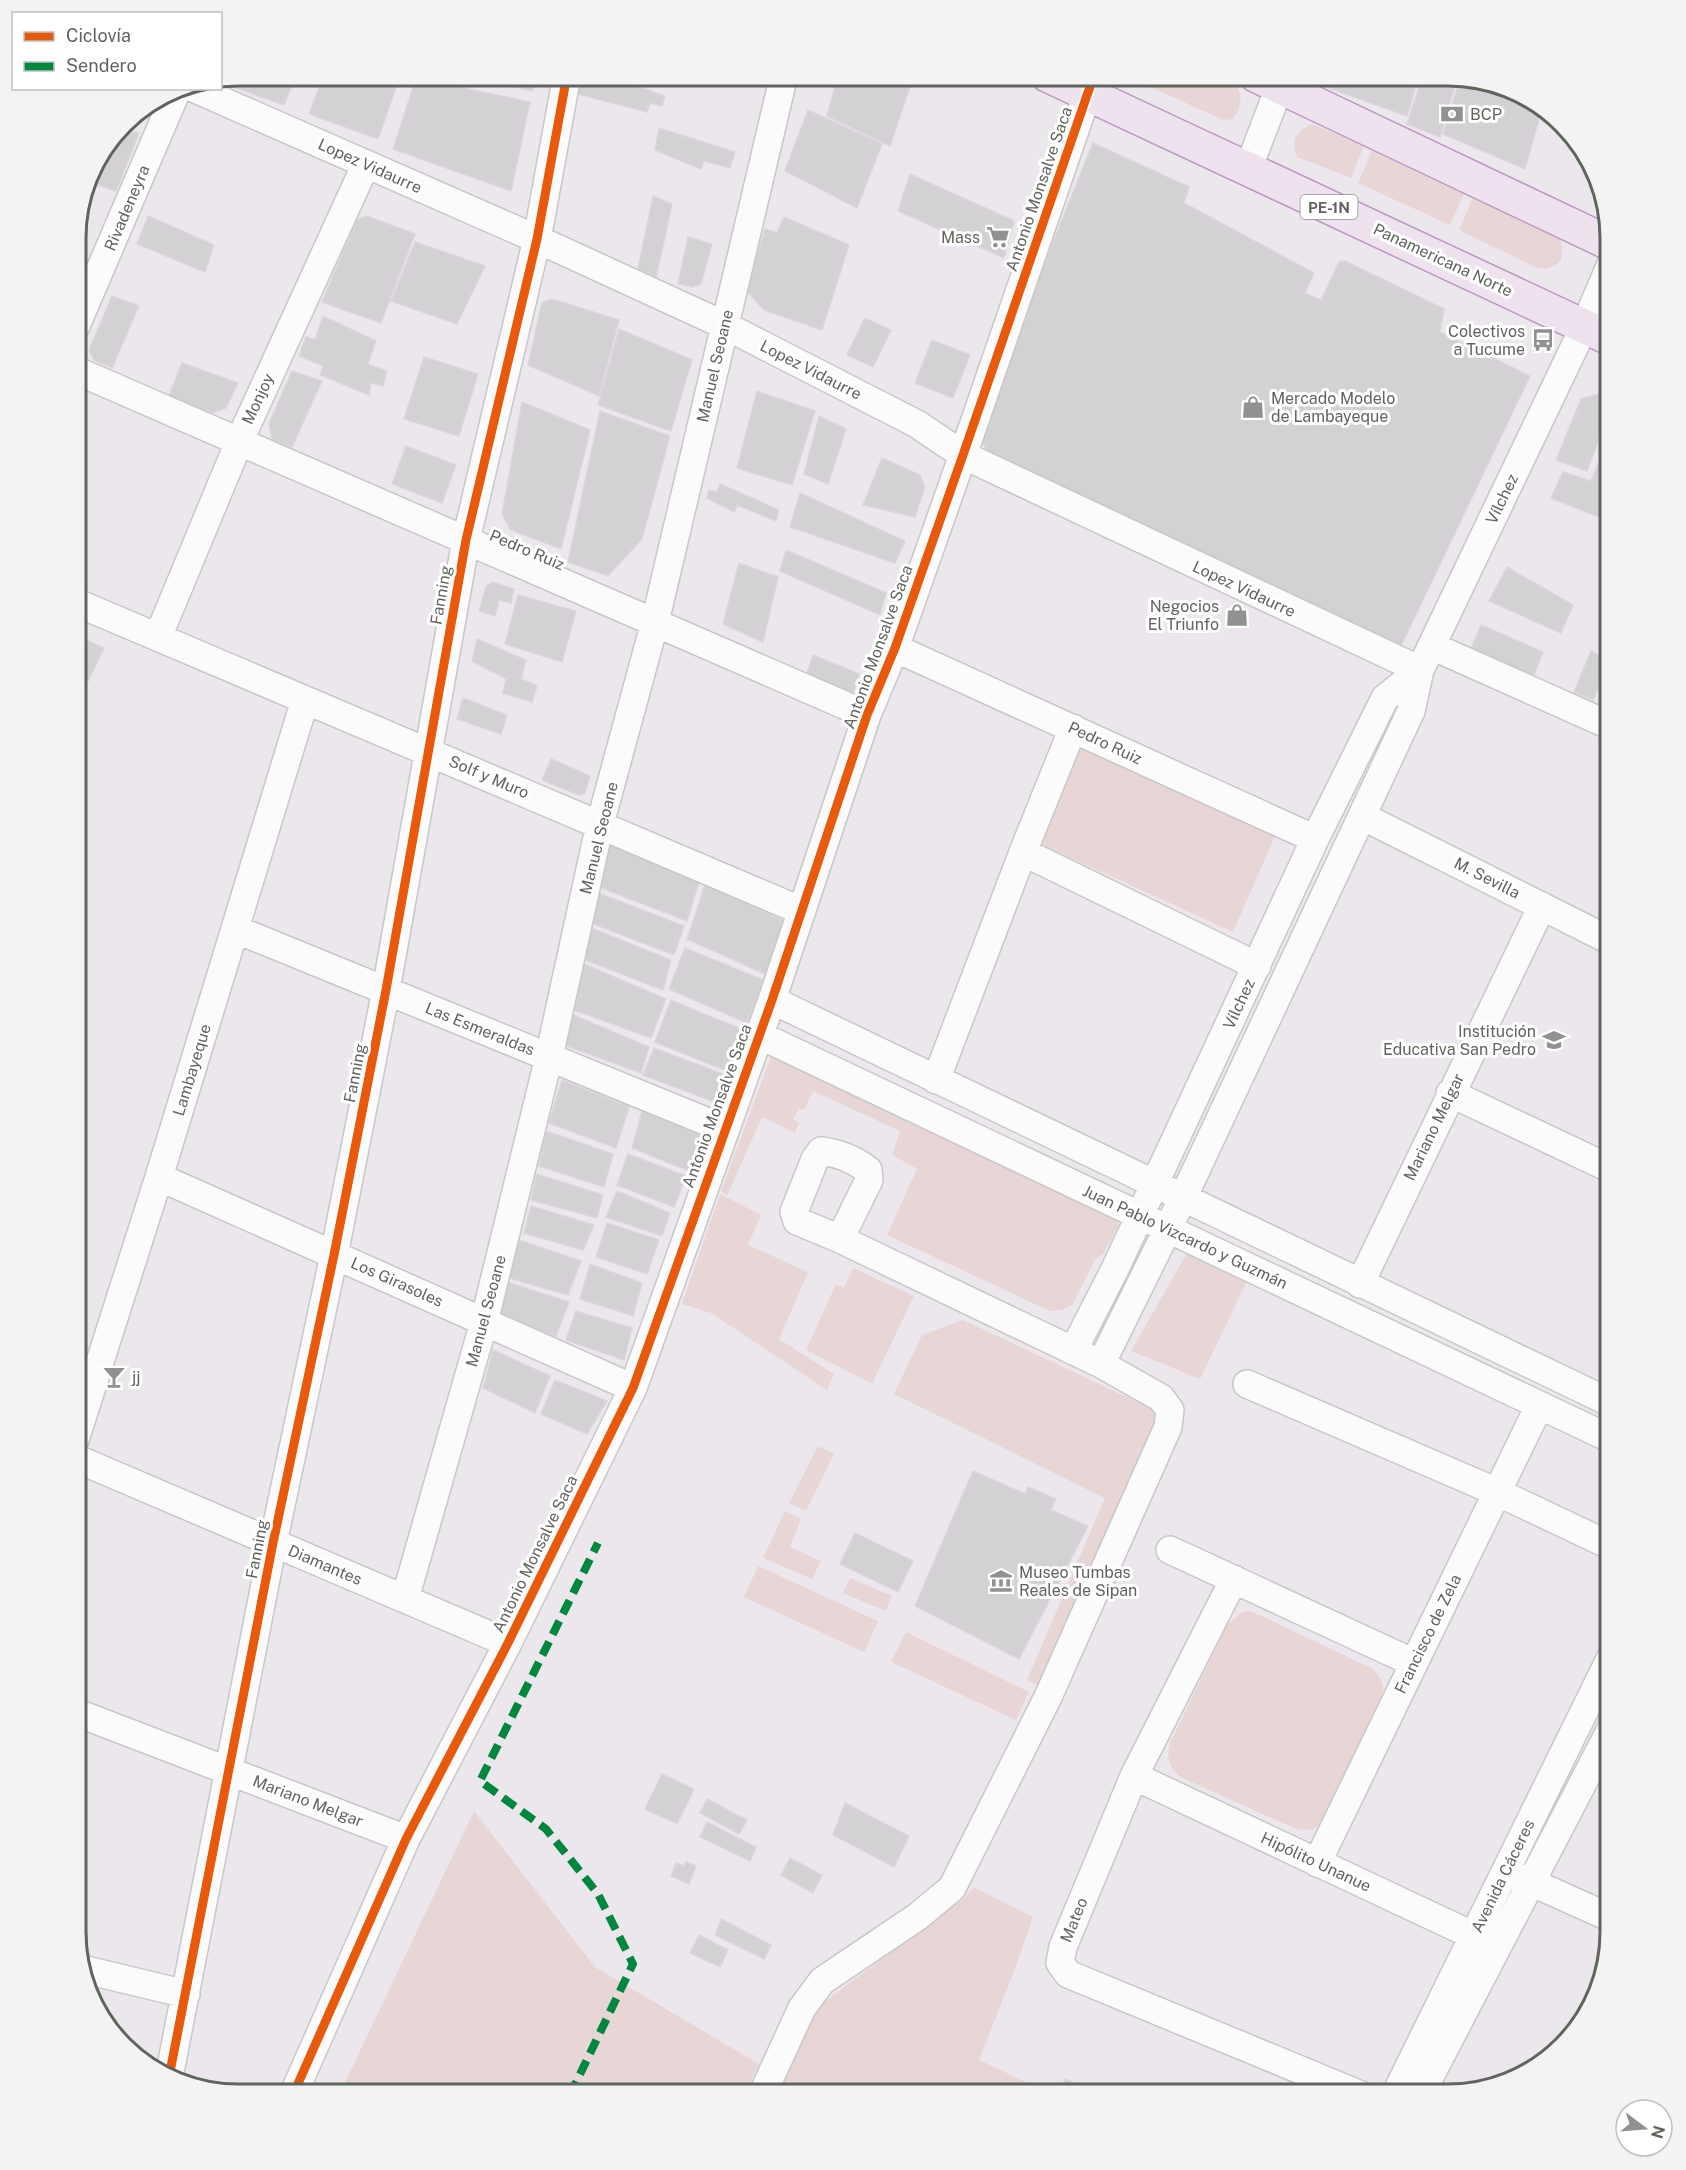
<svg xmlns="http://www.w3.org/2000/svg" width="1686" height="2170" font-family="'Public Sans',sans-serif">
<rect width="100%" height="100%" fill="#ece7ed"/>
<!-- green -->
<path fill="#e8d6d6" d="M1132 75H1212L1237 86C1243 99 1241 107 1233 119L1224 120 1134 80Z
M1312 124 1364 146 1351 178 1297 157C1291 139 1295 131 1312 124Z
M1372 151 1464 194 1450 225 1358 183Z
M1473 197 1560 238 1562 248 1561 260C1553 268 1549 270 1537 268L1459 230Z
M1081 734 1279 827 1233 932 1038 843Z
M772 1054 1114 1218 1119 1224 1104 1253 1095 1260 1072 1305 1062 1310 1050 1311 887 1235 917 1169 892 1155 900 1131 813 1091 804 1110 799 1108 793 1119 799 1123 795 1133 762 1117 727 1196 721 1191Z
M720 1194 761 1215 748 1245 808 1272 779 1339 834 1374 827 1390 711 1313 682 1304Z
M1187 1253 1247 1281 1200 1379 1131 1351Z
M853 1268 914 1296 872 1384 806 1350 836 1284 844 1288Z
M963 1320 1165 1415 1039 1686 1027 1680 1105 1498 894 1394 922 1335Z
M818 1446 834 1454 806 1511 789 1503Z
M785 1511 801 1519 790 1547 821 1561 812 1579 763 1558Z
M758 1566 878 1621 864 1652 744 1597Z
M850 1578 892 1596 886 1611 843 1593Z
M1251 1611 1373 1669C1382 1679 1385 1685 1382 1698L1329 1815C1318 1828 1311 1833 1294 1828L1180 1777C1169 1766 1166 1759 1170 1743L1227 1625 1241 1613Z
M906 1632 1029 1692 1016 1720 891 1662Z
M474 1811 595 1967 759 2064 744 2095H339Z
M974 1887 1033 1917 1015 1969 979 2060 1045 2091 1044 2095H772L812 2011 964 1898Z"/>
<!-- building -->
<path fill="#d3d1d4" stroke="#dbd6dc" stroke-width="1.5" d="M237 75H296L284 105 222 83 220 78Z
M324 75H349L371 85 374 75 400 76 378 139 309 114Z
M485 75H537L532 91 484 79Z
M582 75H605L665 96 662 106 650 103 647 112 578 94Z
M838 75H914L890 146 827 116Z
M1308 75H1419L1407 116 1306 80Z
M1423 75H1458L1440 137 1407 124Z
M1461 76 1530 97 1542 108 1525 169 1443 134Z
M416 78 530 102 511 191 393 149Z
M808 110 882 144 857 208 785 171Z
M131 115 136 117 131 131 139 133 116 191 87 181 92 166Z
M659 128 735 152 730 168 704 161 701 169 655 150Z
M1093 143 1189 187 1184 203 1314 273 1305 293 1321 300 1339 262 1345 261 1444 309 1440 332 1530 376 1400 648 988 454 981 438 1014 339Z
M910 174 1014 221 1004 258 898 211Z
M653 196 672 204 656 278 638 269Z
M148 216 214 245 205 272 137 244Z
M367 216 415 234 381 323 322 302 357 220Z
M784 217 849 245 822 330 764 310 746 290 765 229 777 233Z
M688 237 712 244 701 284 692 287 678 284Z
M415 242 485 266 457 324 391 301Z
M112 296 139 306 112 368 94 360 89 350Z
M552 299 619 320 599 396 528 365 542 303Z
M323 316 376 341 368 364 387 371 383 386 371 383 369 395 320 375 323 366 299 356 306 337 315 340Z
M865 318 891 330 873 367 847 355Z
M619 329 692 360 671 431 598 405Z
M932 340 970 355 953 398 915 383Z
M424 357 478 374 459 436 404 419Z
M182 363 238 383 226 408 212 413 168 398Z
M292 371 322 381 292 447 272 439 269 424Z
M757 391 815 411 792 485 737 468Z
M1598 394 1611 398V407L1587 471 1556 460 1581 399Z
M522 402 590 430 561 549 511 530 502 514Z
M600 411 670 436 642 539 608 576 568 562Z
M819 416 846 429 828 484 804 474Z
M1611 433V515L1609 521 1551 498 1563 472 1591 481Z
M406 446 456 465 442 503 392 484Z
M882 458 920 475 925 487 915 517 863 505Z
M720 484 779 510 776 521 737 505 734 512 707 498 709 490 717 492Z
M800 493 905 541 895 563 790 527Z
M786 550 886 593 880 615 780 571Z
M739 563 778 577 763 642 723 624Z
M1507 567 1573 605 1561 633 1489 601Z
M493 582 514 589 511 603 499 600 495 616 479 611 486 586Z
M518 595 576 611 562 662 505 644Z
M1481 625 1543 652 1532 680 1469 653Z
M75 635 104 648 75 708Z
M477 639 526 660 521 679 537 686 532 702 503 693 506 679 472 661Z
M1591 651 1610 660 1593 700 1574 692Z
M813 655 859 674 852 696 806 676Z
M463 698 507 715 501 734 457 719Z
M551 759 590 776 585 793 579 795 542 780Z
M610 842 699 882 687 921 599 887Z
M705 885 785 921 767 975 687 939Z
M598 893 684 926 674 955 591 923Z
M591 928 671 960 663 990 583 959Z
M685 948 763 980 747 1023 669 989Z
M584 964 666 999 651 1038 574 1010Z
M671 1000 743 1030 729 1072 655 1042Z
M571 1014 649 1047 641 1073 564 1045Z
M654 1048 728 1076 720 1104 643 1075Z
M562 1080 629 1107 616 1148 549 1123Z
M642 1111 703 1136 689 1171 632 1148Z
M546 1131 613 1154 604 1187 539 1166Z
M628 1154 686 1176 674 1207 617 1185Z
M537 1174 603 1195 597 1218 531 1200Z
M617 1191 670 1213 662 1236 606 1217Z
M531 1206 594 1225 583 1250 524 1233Z
M607 1223 659 1240 647 1274 596 1257Z
M519 1240 581 1261 568 1295 509 1278Z
M590 1264 642 1283 633 1316 580 1299Z
M507 1282 569 1302 556 1336 497 1320Z
M576 1311 632 1328 624 1360 566 1340Z
M493 1350 550 1376 535 1413 483 1388Z
M555 1380 607 1401 587 1434 541 1414Z
M973 1471 1025 1494 1028 1487 1056 1499 1051 1510 1088 1526 1019 1659 915 1606Z
M855 1533 913 1561 898 1592 840 1564Z
M662 1774 694 1789 677 1824 645 1809Z
M707 1799 747 1820 739 1834 700 1813Z
M845 1803 909 1836 894 1867 833 1835Z
M707 1822 756 1847 750 1861 700 1837Z
M790 1858 822 1875 813 1893 781 1875Z
M686 1862 696 1866 689 1884 671 1876 676 1863 684 1866Z
M721 1919 771 1945 764 1959 715 1935Z
M699 1935 728 1950 720 1967 690 1953Z
M1065 2079 1102 2095H1060Z"/>
<g fill="none" stroke-linecap="round" stroke-linejoin="round">
<!-- minor casing -->
<g stroke="#c8c7c7" stroke-width="30">
<path id="minor" d="M193 88 537 239 724 325 917 424 963 455 1420 670 1411 711 1183 1198 1101 1364
M1248 169 1284 75
M75 328 178 88
M75 370 867 715
M75 602 802 911
M158 637 239 442 366 164
M1432 646 1611 726
M895 648 1315 839
M1362 816 1611 941
M1023 852 1257 966
M235 929 725 1129
M772 1000 1611 1403
M759 1035 1611 1439
M936 1080 1023 852 1073 728
M1450 1093 1611 1169
M159 1177 633 1388
M1360 1284 1542 906
M1073 1351 1115 1269 1315 839 1385 698 1420 670 1584 327 1611 264
M1247 1384 1497 1492 1611 1546
M75 1440 159 1177 305 700
M75 1458 508 1643
M1170 1550 1414 1663
M1234 1579 1134 1776 1063 1947 1060 1963 1068 1974 1361 2095
M405 1599 484 1322 549 1057 600 824 655 622 784 75
M75 1712 406 1839
M1134 1776 1489 1943
M1317 1863 1539 1406
M1515 1875 1611 1918
M86 1970 186 1994
M169 2077 273 1543 334 1255 386 990 466 540 537 239 567 75
M293 2095 406 1839 508 1643 633 1388 772 1000 867 715 895 648 963 455 1094 75
M762 2095 802 2008 822 1981 917 1917 952 1888 1048 1697 1168 1427 1170 1410 1161 1398 1101 1364 840 1239 797 1221 794 1212 815 1159 821 1151C838 1153 855 1160 868 1170L869 1180 840 1239
M1395 2095 1611 1657
M1409 2095 1425 2086 1611 1729"/>
</g>
<!-- highway casing -->
<g stroke="#bc96c3" stroke-width="36">
<path id="highway" d="M1047 75 1611 339
M1255 75 1611 244"/>
</g>
<!-- minor -->
<use href="#minor" stroke="#fcfbfc" stroke-width="27"/>
<!-- highway -->
<use href="#highway" stroke="#eee2ef" stroke-width="33"/>
<!-- quiet -->
<path stroke="#00873e" stroke-width="8" stroke-dasharray="15 8" stroke-linecap="butt" d="M570 2095 633 1964 598 1894 546 1829 480 1781 598 1543"/>
<!-- cycleway casing -->
<g stroke="#fff" stroke-width="13">
<path id="cycleway" d="M169 2077 273 1543 334 1255 386 990 466 540 537 239 567 75
M293 2095 406 1839 508 1643 633 1388 772 1000 867 715 895 648 963 455 1094 75"/>
</g>
<!-- cycleway -->
<use href="#cycleway" stroke="#e8590c" stroke-width="9"/>
</g>
<!-- icons -->
<defs>
<g id="bank-bare" transform="scale(1.8)"><path d="M-6-4H6V4H-6ZM0-2.3a2.3 2.3 0 1 0 0 4.6a2.3 2.3 0 1 0 0-4.6Z" fill="#90928f" stroke="#fff" stroke-width="2.5" paint-order="stroke"/></g>
<g id="supermarket-bare" transform="scale(1.8)"><path d="M-6-5.5h2.5l.6 2H6L4.5 2H-2.5L-4.4-4H-6ZM-1.5 3.2a1.3 1.3 0 1 0 .1 0ZM3 3.2a1.3 1.3 0 1 0 .1 0Z" fill="#90928f" stroke="#fff" stroke-width="2.5" paint-order="stroke"/></g>
<g id="bus-bare" transform="scale(1.8)"><path d="M-5-6H5V4H4V6H2V4H-2V6H-4V4H-5ZM-3.5-4V0h7V-4ZM-3.5 1.2v1.5H-2V1.2ZM2 1.2v1.5H3.5V1.2Z" fill="#90928f" stroke="#fff" stroke-width="2.5" paint-order="stroke"/></g>
<g id="shop-bare" transform="scale(1.8)"><path d="M-5-2.5h2.3a2.7 3.5 0 0 1 5.4 0H5L5.5 6h-11ZM-1.5-2.5h3a1.5 2.3 0 0 0-3 0Z" fill="#90928f" stroke="#fff" stroke-width="2.5" paint-order="stroke"/></g>
<g id="school-bare" transform="scale(1.8)"><path d="M0-5L7-2L0 1L-7-2ZM-4 1L0 2.5L4 1V4Q0 6-4 4Z" fill="#90928f" stroke="#fff" stroke-width="2.5" paint-order="stroke"/></g>
<g id="bar-bare" transform="scale(1.8)"><path d="M-6-5H6L.8 .8V4.5H3.5V6h-7V4.5H-.8V.8Z" fill="#90928f" stroke="#fff" stroke-width="2.5" paint-order="stroke"/></g>
<g id="museum-bare" transform="scale(1.8)"><path d="M0-6L6-3V-2H-6V-3ZM-5-1h2V3h-2ZM-1-1h2V3h-2ZM3-1h2V3H3ZM-6 4H6V6H-6Z" fill="#90928f" stroke="#fff" stroke-width="2.5" paint-order="stroke"/></g>
</defs>
<g fill-rule="evenodd">
<use href="#bank-bare" x="1452" y="114"/>
<use href="#supermarket-bare" x="998" y="237"/>
<use href="#bus-bare" x="1543" y="340"/>
<use href="#shop-bare" x="1253" y="407"/>
<use href="#shop-bare" x="1237" y="615"/>
<use href="#school-bare" x="1554" y="1040"/>
<use href="#bar-bare" x="114" y="1377"/>
<use href="#museum-bare" x="1001" y="1581"/>
</g>
<g text-anchor="middle" dominant-baseline="central" stroke-width="6" stroke-linejoin="round" paint-order="stroke">
<!-- shield labels -->
<rect fill="#fff" stroke="#8f938e" stroke-width="1.5" x="1300.5" y="195" width="57" height="24" rx="4.5"/>
<g font-size="15" font-weight="bold" fill="#5f655d">
<text x="1329" y="207">PE-1N</text>
</g>
<!-- poi labels -->
<g font-size="16" fill="#5f655d" stroke="#fff" text-anchor="start">
<text x="1470" y="114">BCP</text>
<text x="980" y="237" text-anchor="end">Mass</text>
<text x="1525" y="331" text-anchor="end">Colectivos<tspan x="1525" dy="18">a Tucume</tspan></text>
<text x="1271" y="398">Mercado Modelo<tspan x="1271" dy="18">de Lambayeque</tspan></text>
<text x="1219" y="606" text-anchor="end">Negocios<tspan x="1219" dy="18">El Triunfo</tspan></text>
<text x="1536" y="1031" text-anchor="end">Institución<tspan x="1536" dy="18">Educativa San Pedro</tspan></text>
<text x="132" y="1377">jj</text>
<text x="1019" y="1572">Museo Tumbas<tspan x="1019" dy="18">Reales de Sipan</tspan></text>
</g>
<!-- street labels -->
<g font-size="16" fill="#5f655d" stroke="#fff">
<text transform="translate(370 166) rotate(24)">Lopez Vidaurre</text>
<text transform="translate(1039 189) rotate(-71)">Antonio Monsalve Saca</text>
<text transform="translate(127 208) rotate(-67)">Rivadeneyra</text>
<text transform="translate(1443 260) rotate(25)">Panamericana Norte</text>
<text transform="translate(715 366) rotate(-77)">Manuel Seoane</text>
<text transform="translate(811 370) rotate(27)">Lopez Vidaurre</text>
<text transform="translate(258 399) rotate(-65)">Monjoy</text>
<text transform="translate(1502 499) rotate(-64)">Vílchez</text>
<text transform="translate(527 550) rotate(23)">Pedro Ruiz</text>
<text transform="translate(1244 589) rotate(25)">Lopez Vidaurre</text>
<text transform="translate(441 595) rotate(-80)">Fanning</text>
<text transform="translate(878 647) rotate(-70)">Antonio Monsalve Saca</text>
<text transform="translate(1105 743) rotate(25)">Pedro Ruiz</text>
<text transform="translate(489 777) rotate(23)">Solf y Muro</text>
<text transform="translate(599 838) rotate(-76)">Manuel Seoane</text>
<text transform="translate(1487 878) rotate(27)">M. Sevilla</text>
<text transform="translate(1239 1004) rotate(-65)">Vílchez</text>
<text transform="translate(480 1029) rotate(22)">Las Esmeraldas</text>
<text transform="translate(192 1070) rotate(-73)">Lambayeque</text>
<text transform="translate(355 1073) rotate(-79)">Fanning</text>
<text transform="translate(717 1106) rotate(-70)">Antonio Monsalve Saca</text>
<text transform="translate(1434 1127) rotate(-64)">Mariano Melgar</text>
<text transform="translate(1185 1237) rotate(25)">Juan Pablo Vizcardo y Guzmán</text>
<text transform="translate(397 1282) rotate(24)">Los Girasoles</text>
<text transform="translate(486 1311) rotate(-75)">Manuel Seoane</text>
<text transform="translate(257 1549) rotate(-79)">Fanning</text>
<text transform="translate(535 1554) rotate(-64)">Antonio Monsalve Saca</text>
<text transform="translate(325 1565) rotate(23)">Diamantes</text>
<text transform="translate(1428 1634) rotate(-64)">Francisco de Zela</text>
<text transform="translate(308 1801) rotate(21)">Mariano Melgar</text>
<text transform="translate(1316 1862) rotate(25)">Hipólito Unanue</text>
<text transform="translate(1503 1876) rotate(-64)">Avenida Cáceres</text>
<text transform="translate(1074 1920) rotate(-68)">Mateo</text>
</g>
</g>
<!-- crop -->
<path d="M0 0H1686V2170H0ZM238 86H1448A152 152 0 0 1 1600 238V1932A152 152 0 0 1 1448 2084H238A152 152 0 0 1 86 1932V238A152 152 0 0 1 238 86Z" fill="#f2f3f2" fill-rule="evenodd"/>
<path fill="none" stroke="#5f655d" stroke-width="3" d="M238 86H1448A152 152 0 0 1 1600 238V1932A152 152 0 0 1 1448 2084H238A152 152 0 0 1 86 1932V238A152 152 0 0 1 238 86Z"/>
<!-- legend -->
<rect x="12" y="12" width="210" height="78" fill="#ffffff" stroke="#bfc1be" stroke-width="1.5"/>
<rect x="24" y="32" width="30" height="9" fill="#e8590c" stroke="#bfc1be" stroke-width="1.5"/>
<text x="66" y="42" font-size="18" fill="#5f655d">Ciclovía</text>
<rect x="24" y="62" width="30" height="9" fill="#00873e" stroke="#bfc1be" stroke-width="1.5"/>
<text x="66" y="72" font-size="18" fill="#5f655d">Sendero</text>
<!-- north arrow -->
<g transform="translate(1644 2128) rotate(106)"><circle r="28" fill="#ffffff" stroke="#bfc1be" stroke-width="1.5"/>
<path d="M0-4.5L10 22L0 15L-10 22Z" fill="#90928f"/>
<text y="-9" font-size="16" font-weight="bold" text-anchor="middle" fill="#5f655d">N</text>
</g>
</svg>
